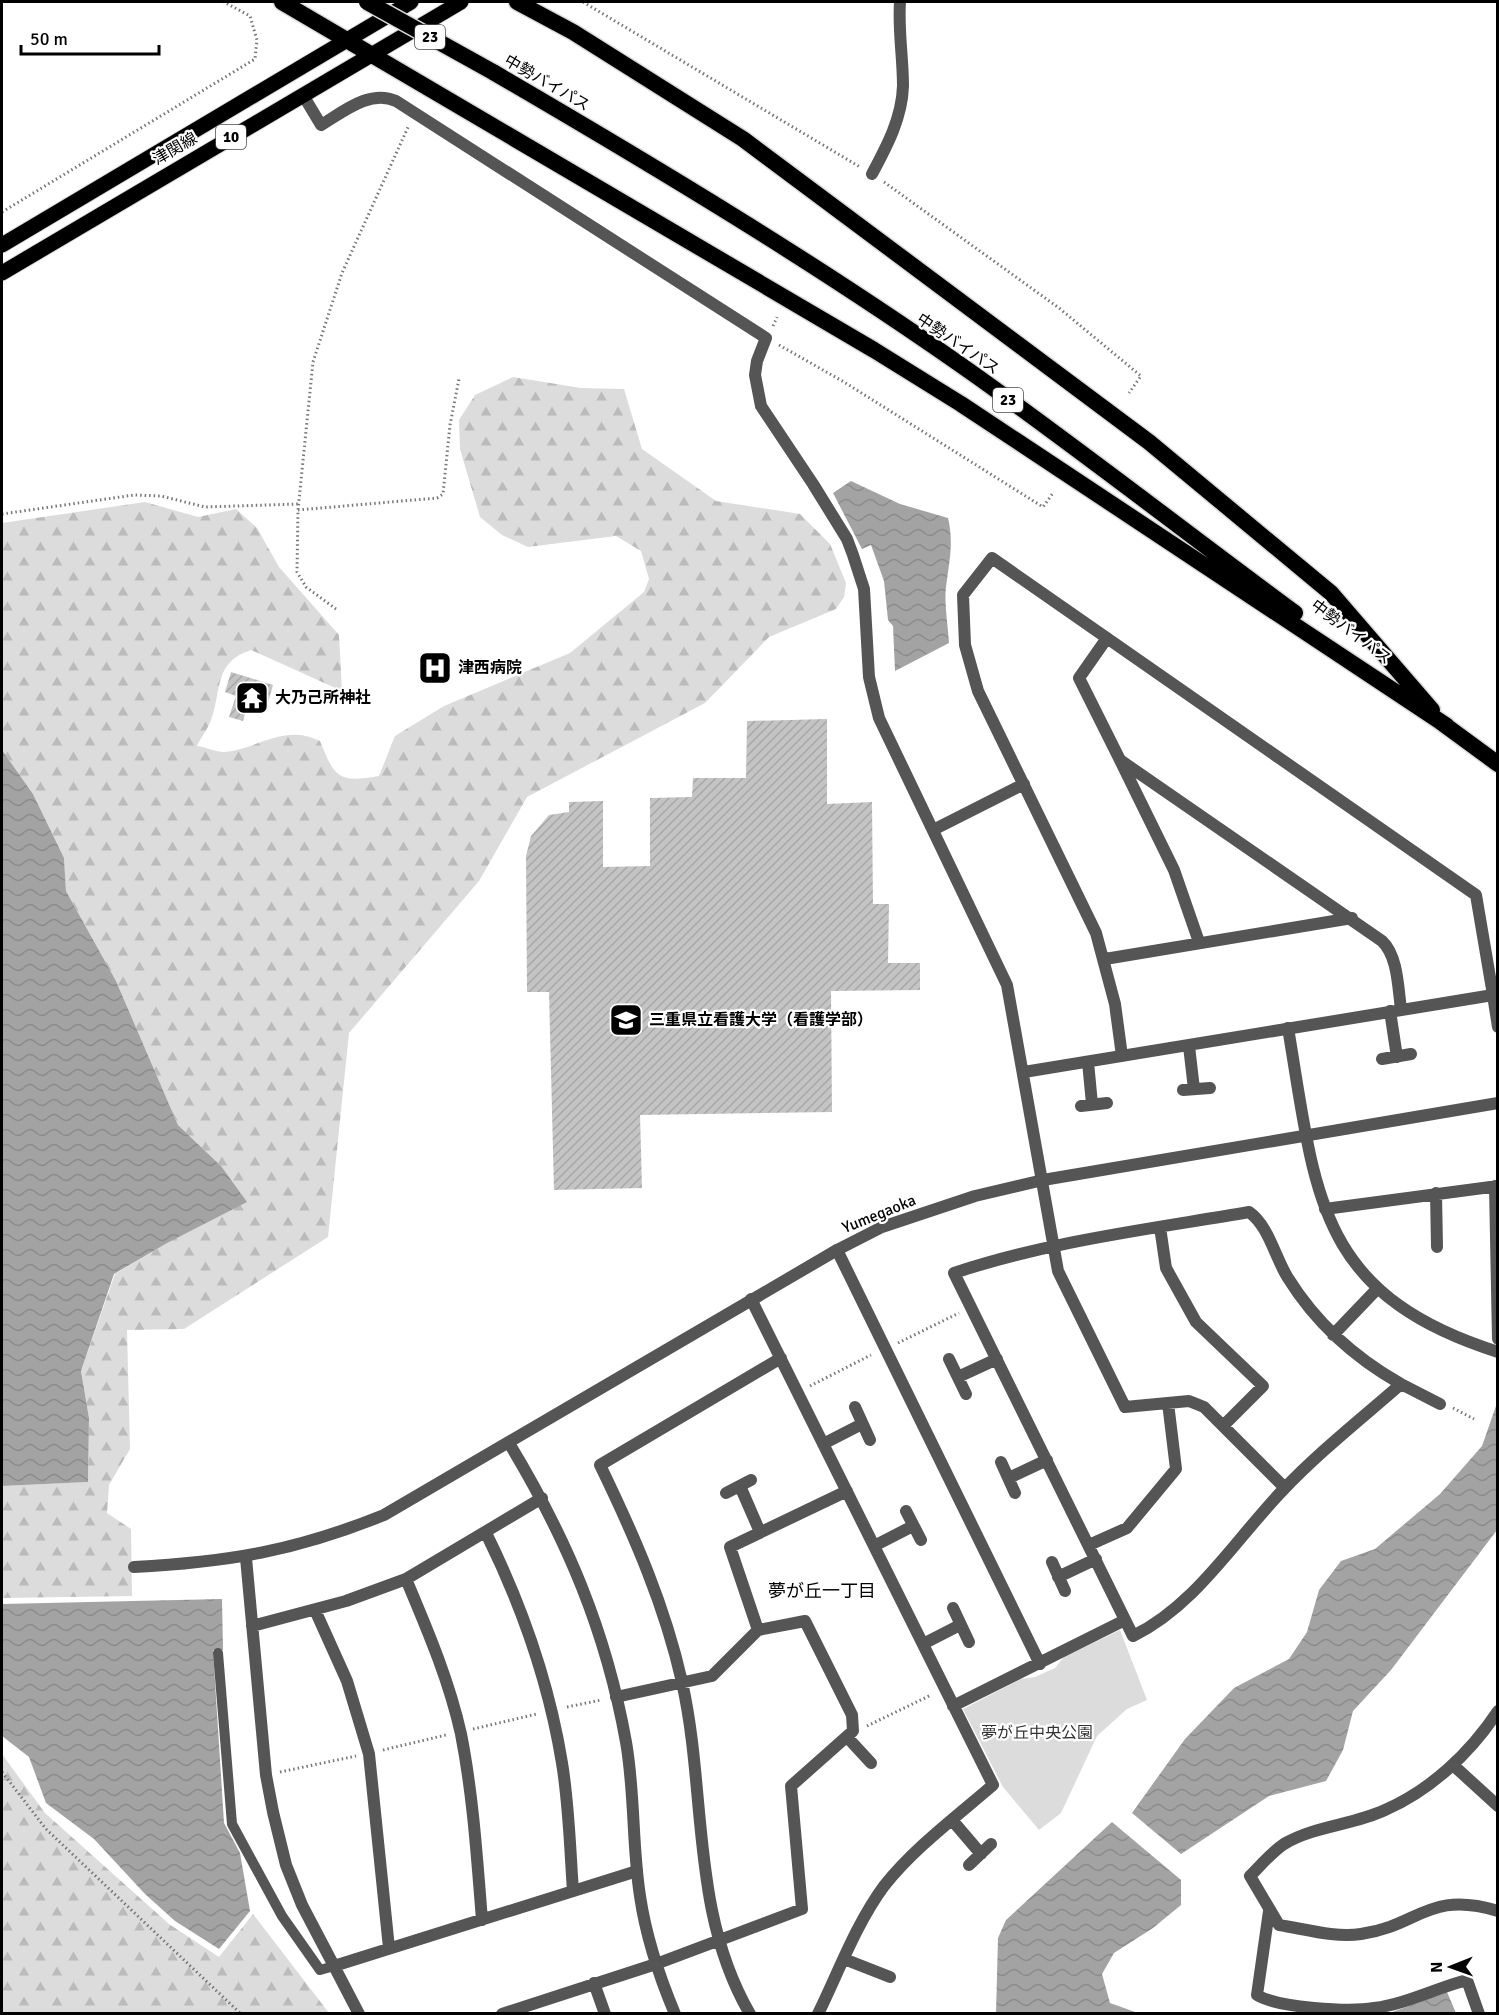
<svg xmlns="http://www.w3.org/2000/svg" width="1499" height="2015" font-family="Signika,'Noto Sans JP',sans-serif">
<defs>
<pattern id="forest-firs" width="22" height="20" patternUnits="userSpaceOnUse" patternTransform="scale(1.5)"><rect width="22" height="20" fill="#dcdcdc"/><path d="M5 1l3.5 6h-7zM16 11l3.5 6h-7z" fill="#bbb"/></pattern>
<pattern id="water-waves" width="16" height="10" patternUnits="userSpaceOnUse" patternTransform="scale(1.5)"><rect width="16" height="10" fill="#a3a3a3"/><path d="M0 5q4-4 8 0t8 0" fill="none" stroke="#8b8b8b"/></pattern>
<pattern id="building-hatch" width="6" height="6" patternUnits="userSpaceOnUse" patternTransform="scale(1.5)"><rect width="6" height="6" fill="#c4c4c4"/><path d="M-1 1l2-2M0 6l6-6M5 7l2-2" fill="none" stroke="#a7a7a7"/></pattern>
</defs>
<rect width="100%" height="100%" fill="#fff"/>
<!-- forest -->
<path fill="url(#forest-firs)" d="M513 377 581 388 624 389 642 449 716 501 800 514 830 544 846 583 844 597 836 609 769 637 705 703 527 797 479 881 349 1033 328 1237 184 1329 127 1330 130 1449 109 1485 107 1513 131 1529 132 1596 2 1598V1486L88 1482 89 1418 81 1371 115 1274 169 1242 221 1166 178 1125 116 981 66 891 64 858 33 794 2 750V523L145 502 198 517 236 509 257 528 279 567 339 635 342 691 251 650C213 662 222 691 211 720 208 729 201 737 197 746 205 747 216 752 224 752 259 749 283 723 320 741 335 778 338 783 379 776L395 736 444 706 570 653 644 592 649 579 641 551 616 536 528 547 502 535 480 517 460 449 459 420 475 395Z
M2 1754 45 1813 169 1924 219 1957 253 1914 329 2013H2Z"/>
<!-- green -->
<path fill="#dcdcdc" d="M1120 1630 1147 1700 1127 1709 1097 1736 1061 1813 1039 1830 1003 1787 963 1709 1021 1679 1035 1677 1055 1668 1064 1657Z"/>
<!-- water -->
<path fill="url(#water-waves)" d="M851 481 900 504 948 518C954 543 949 563 946 587 944 605 948 625 949 643L895 671 893 626 888 620 884 581 871 545 862 549 833 493Z
M2 750 33 794 64 858 66 891 116 981 178 1125 221 1166 247 1202 169 1242 114 1274 81 1371 89 1418 88 1482 2 1486Z
M1497 1403V1530L1391 1670 1353 1711 1343 1750 1326 1781 1269 1796 1181 1854 1132 1813 1185 1739 1234 1688 1289 1659 1307 1632 1319 1590 1341 1561 1375 1549 1440 1494 1482 1446Z
M222 1599 223 1650H213L224 1823 240 1853 250 1911 219 1949 175 1921 145 1894 94 1839 46 1803 29 1757 2 1736V1604Z
M1112 1822 1181 1880V1905L1153 1928 1114 1953 1102 1974 1110 2003 1138 2013H996L998 1938 1006 1920Z
M1447 1992 1456 2013 1387 2014Z"/>
<!-- building -->
<path fill="url(#building-hatch)" d="M231 672 273 685 267 706 249 700 243 721 229 717 236 696 225 692Z
M827 719V804L872 802 873 904H889L888 963H920V990L831 991 832 1112 640 1115 642 1188 554 1190 549 992H527L526 856 531 836 549 815 569 812V802L603 801V867L650 866V798L692 797 693 778H746L747 721Z"/>
<g fill="none" stroke-linecap="round" stroke-linejoin="round">
<!-- primary casing -->
<g stroke="#dbdbdb" stroke-width="17">
<path id="primary" d="M2 245 411 2
M2 273 461 2"/>
</g>
<!-- trunk casing -->
<g stroke="#dbdbdb" stroke-width="19">
<path id="trunk" d="M282 2 874 350 961 404 1447 726
M517 2 573 32 743 139 1149 442 1331 593 1432 710
M493 72C656 167 821 266 975 375 1083 452 1188 534 1295 613
M1438 720 1498 764"/>
</g>
<!-- path -->
<path stroke="#777" stroke-width="3" stroke-dasharray="1.5 3" stroke-linecap="butt" d="M583 2 860 167
M884 182 1059 308 1141 376 1129 393
M2 212 255 59 257 40 250 16 224 2
M773 326 777 317
M779 345 844 382 1043 507 1053 493
M298 510 437 498 443 494 450 425 459 379
M2 514 134 495 161 496 205 507 298 504
M336 609 306 587 297 572 298 510 313 362 342 273 409 125
M898 1343 959 1313
M810 1386 871 1355
M1453 1408 1474 1419
M567 1707 601 1700
M867 1726 931 1695
M473 1729 537 1714
M383 1750 446 1735
M2 1772 46 1829 241 2014
M280 1772 356 1756"/>
<!-- service -->
<path stroke="#555" stroke-width="10" d="M218 1653 232 1824 282 1916 320 1970 334 1966"/>
<!-- minor -->
<path stroke="#555" stroke-width="12" d="M303 95 321 125C343 112 370 89 396 101L766 338 757 361 755 375 761 406 813 484 847 539 853 555 864 589 869 677 879 718 1007 985 1058 1271 1125 1407 1189 1401 1204 1407 1285 1488
M872 174C887 146 902 118 903 86 903 57 898 30 900 2
M1107 638 1079 678 1120 760
M933 830 1024 784
M1199 942 1174 870 1120 760 1382 941C1398 956 1398 988 1401 1009
M1105 959 1352 918
M1493 995 1498 1027
M1390 1011 1397 1057
M1189 1046 1194 1089
M1382 1059 1411 1054
M1088 1062 1092 1104
M1024 1072 1493 995 1476 895 992 558 963 595 965 645 978 691 1096 933 1115 1004 1122 1056
M1183 1090 1210 1088
M1081 1106 1107 1103
M1495 1186 1498 1339
M1436 1193 1437 1247
M1325 1209 1498 1186
M1249 1212C1269 1226 1275 1258 1288 1278 1316 1323 1355 1358 1401 1384 1361 1419 1319 1452 1282 1491 1235 1540 1195 1606 1133 1636L954 1273C1050 1241 1150 1229 1249 1212Z
M1160 1227 1166 1268 1196 1322 1263 1386 1224 1425
M837 1250 1040 1664
M751 1299 993 1785C956 1817 914 1848 884 1886 856 1924 839 1971 818 2014
M1333 1335 1377 1289
M949 1359 966 1394
M958 1377 997 1359
M1401 1384 1440 1404
M855 1407 870 1440
M823 1444 862 1424
M1001 1462 1015 1493
M1009 1478 1047 1460
M740 1486 760 1532
M726 1493 751 1480
M906 1511 921 1540
M486 1533C522 1606 549 1683 562 1763 569 1805 570 1849 573 1891
M1089 1545 1127 1528 1176 1469 1168 1403
M874 1546 913 1526
M246 1558 266 1775 273 1812 286 1865 302 1905 334 1966 637 1871
M1052 1562 1065 1591
M1058 1577 1096 1559
M406 1579C427 1629 449 1680 461 1734 473 1795 477 1858 482 1920
M953 1608 969 1642
M315 1610 347 1681 369 1754 389 1948
M252 1626 346 1601 406 1579 542 1498
M923 1644 960 1625
M616 1697 712 1676 758 1630 730 1547 847 1491
M953 1706 1125 1620
M1498 1711C1470 1753 1431 1790 1385 1810 1353 1825 1314 1826 1284 1844 1272 1852 1261 1865 1250 1876L1279 1925C1305 1929 1335 1938 1361 1934 1419 1926 1428 1890 1498 1911
M847 1737 871 1763
M1453 1765 1498 1806
M952 1820 981 1854
M969 1865 991 1844
M1269 1911 1257 1995C1278 2008 1349 2012 1374 2008 1406 2004 1436 1988 1467 1980L1479 2014
M844 1959 890 1977
M334 1966 359 2014
M594 1983 605 2014
M502 2014 656 1964 802 1909 791 1786 853 1731 852 1715 805 1621 758 1630
M750 2014C690 1911 707 1793 682 1682 665 1606 634 1535 600 1465L781 1358"/>
<!-- tertiary -->
<path stroke="#555" stroke-width="12" d="M1288 1028C1316 1193 1315 1294 1498 1352
M509 1443C567 1539 606 1631 626 1742 635 1793 632 1845 640 1896 646 1937 659 1976 675 2014
M134 1567C229 1562 295 1551 384 1515L837 1250 882 1227 975 1196 1043 1180 1498 1103"/>
<!-- primary -->
<use href="#primary" stroke="#000" stroke-width="15"/>
<!-- trunk -->
<use href="#trunk" stroke="#000" stroke-width="16"/>
<!-- trunk-bridge casing -->
<g stroke="#dbdbdb" stroke-width="19" stroke-linecap="butt">
<path id="trunk-bridge" d="M367 2 493 72"/>
</g>
<!-- trunk-bridge -->
<use href="#trunk-bridge" stroke="#000" stroke-width="16"/>
</g>
<!-- icons -->
<defs>
<g id="hospital-square" transform="scale(1.725)"><rect x="-9" y="-9" width="18" height="18" rx="4" fill="#000" stroke="#fff"/><path d="M-5-5h3v3.5h4V-5h3V5h-3V1.5h-4V5h-3Z" fill="#fff"/></g>
<g id="temple-square" transform="scale(1.725)"><rect x="-9" y="-9" width="18" height="18" rx="4" fill="#000" stroke="#fff"/><path d="M0-6L5-2H3V0L6.5 2.5H4V6H1.5V3h-3V6H-4V2.5H-6.5L-3 0V-2H-5Z" fill="#fff"/></g>
<g id="university-square" transform="scale(1.725)"><rect x="-9" y="-9" width="18" height="18" rx="4" fill="#000" stroke="#fff"/><path d="M0-5L7-2L0 1L-7-2ZM-4 1L0 2.5L4 1V4Q0 6-4 4Z" fill="#fff"/></g>
</defs>
<g fill-rule="evenodd">
<use href="#hospital-square" x="435" y="668"/>
<use href="#temple-square" x="252" y="698"/>
<use href="#university-square" x="626" y="1020"/>
</g>
<g text-anchor="middle" dominant-baseline="central" stroke-width="4.5" stroke-linejoin="round" paint-order="stroke">
<!-- shield labels -->
<g fill="#fff" stroke="#4c4c4c" stroke-width="1.5">
<rect x="415" y="25" width="30" height="24" rx="4.5"/>
<rect x="216" y="125" width="30" height="24" rx="4.5"/>
<rect x="993" y="388" width="30" height="24" rx="4.5"/>
</g>
<g font-size="15" font-weight="bold" fill="#000">
<text x="430" y="37">23</text>
<text x="231" y="137">10</text>
<text x="1008" y="400">23</text>
</g>
<!-- street labels -->
<g font-size="16" fill="#000" stroke="#fff">
<text transform="translate(547 83) rotate(30)">中勢バイパス</text>
<text transform="translate(175 149) rotate(-30)">津関線</text>
<text transform="translate(958 344) rotate(34)">中勢バイパス</text>
<text transform="translate(1351 632) rotate(37)">中勢バイパス</text>
<text transform="translate(879 1214) rotate(-22)">Yumegaoka</text>
</g>
<!-- poi labels -->
<g font-size="16" font-weight="bold" fill="#000" stroke="#fff" text-anchor="start">
<text x="458" y="668">津西病院</text>
<text x="275" y="698">大乃己所神社</text>
<text x="649" y="1020">三重県立看護大学（看護学部）</text>
</g>
<!-- park labels -->
<g font-size="16" fill="#333" stroke="#fff">
<text x="1037" y="1733">夢が丘中央公園</text>
</g>
<!-- neighbourhood labels -->
<g font-size="18" fill="#000" stroke="#fff">
<text x="822" y="1591">夢が丘一丁目</text>
</g>
</g>
<!-- border -->
<rect width="1499" height="2015" fill="none" stroke="#000000" stroke-width="6"/>
<!-- north arrow -->
<g transform="translate(1451 1967) rotate(269)" stroke="#ffffff" stroke-width="4.5" paint-order="stroke">
<path d="M0-4.5L10 22L0 15L-10 22Z" fill="#000000"/>
<text y="-9" font-size="16" font-weight="bold" text-anchor="middle" fill="#000000">N</text>
</g>
<!-- scale -->
<path d="M21 45v9h138v-9" fill="none" stroke="#000000" stroke-width="3"/>
<text x="30" y="45" font-size="18" fill="#000000" stroke="#ffffff" stroke-width="4.5" paint-order="stroke">50 m</text>
</svg>
